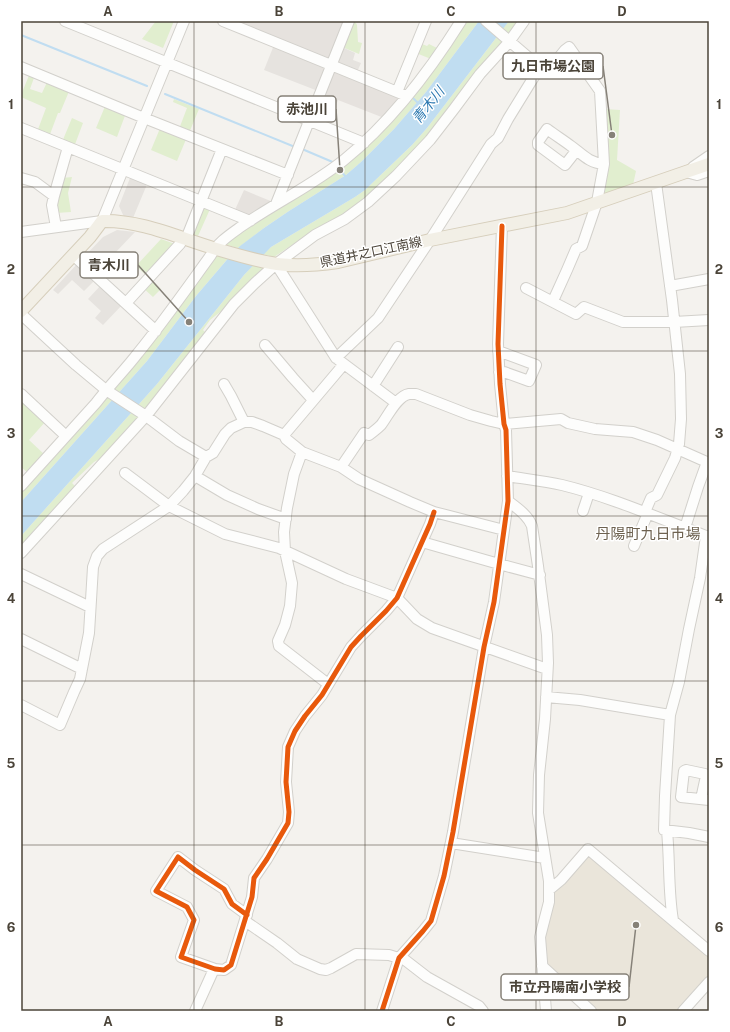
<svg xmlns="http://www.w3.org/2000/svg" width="730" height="1032" font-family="'Public Sans','Noto Sans JP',sans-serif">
<rect width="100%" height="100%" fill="#f4f2ee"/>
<!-- industrial -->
<path fill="#e6e2de" d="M231 21H347L328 61Z
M336 69 400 95V99L384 118 338 100 328 125 315 120 314 117 332 71Z
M244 190 273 202 250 217 234 212Z"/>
<!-- education -->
<path fill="#eae5da" d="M588 853 709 955V979L681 1011H595L546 965 544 934 552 892Z"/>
<!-- green -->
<path fill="#e1eecf" d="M156 21H174L163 48 142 39Z
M353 21 356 23 357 25 358 42 362 43 359 54 342 47Z
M466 21H479L426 92 394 129 361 162 346 175 289 211 264 228 238 248 224 244 253 225 262 218 324 178 439 60Z
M509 21H521L508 37 501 30Z
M499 34 505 41 428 140 360 204 301 239 274 257 263 254 271 247 355 197 365 190 412 145 427 128Z
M420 43 427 46 429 44 439 49 431 59 416 53Z
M30 73 35 75 30 89 42 93 48 80 70 89 60 113H58L49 137 37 132 46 108 21 97V95Z
M174 99 199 109 189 133 179 129 187 108 173 102Z
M106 104 126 113 117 137 96 128Z
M605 109 620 110 617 160 636 171 633 185 600 198Z
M72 118 83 123 74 147 62 142Z
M161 126 187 137 177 161 151 150Z
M72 177 68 193 71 212 56 213 62 178Z
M202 206 211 207 198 236 191 233Z
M161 239 175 244 148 277 136 266Z
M215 255H231L196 296 147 361 21 502V489Z
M257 261 265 268 233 302 210 320 203 330 205 332 213 322 225 312 145 413 105 456 94 462 72 483 75 486 86 473 96 467 21 550V536L157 384 244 275Z
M150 279 161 289 153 297 142 287Z
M21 397 46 421 29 440 45 455 27 472 21 467Z"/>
<!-- parking -->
<path fill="#e6e3df" d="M274 45 325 65 327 69 318 91 264 70Z
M342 47 355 53 353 60 361 63 357 72 336 62Z
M130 178 148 182 133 218 124 217 119 206Z
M117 230 135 232 96 273 83 258 103 237Z
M77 264 96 279 84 291 72 280 58 294 53 290Z
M102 284 123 304 103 325 95 318 101 311 88 299Z"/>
<!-- water -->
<path fill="#c0ddf1" d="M479 21H509L499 34 427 128 412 145 365 190 355 197 271 247 244 275 157 384 21 536V502L147 361 196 296 231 255 240 246 264 228 289 211 346 175 361 162 394 129 426 92Z"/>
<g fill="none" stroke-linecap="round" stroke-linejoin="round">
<!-- stream -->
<path stroke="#c0ddf1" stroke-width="2" d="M21 35 147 86
M165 94 295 147
M413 98 419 104
M302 149 335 163
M340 170 346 177"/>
<!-- minor casing -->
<g stroke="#d2d0cb" stroke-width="12">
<path id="minor" d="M65 21 364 143
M223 21 407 96
M486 21 535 63 548 71 565 50 569 47 600 91 604 164 597 202 582 246 576 249 567 270 553 301
M21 67 144 118 288 175
M397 92 426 21
M21 128 250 221
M576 151 565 165 538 145V142L547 129C555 135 563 140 571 146 582 154 589 163 604 164
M693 167 709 156
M686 172 697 175 709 171
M21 178 35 182 54 196
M276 204 349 21
M56 227 52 205 54 196 68 147
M21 232 102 221 184 21
M186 239 222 149
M73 255 156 331
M276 264 336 358 396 403
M670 286 709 279
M526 288 576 314 584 307 623 322H674L709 320
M126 303 180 244 183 238
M21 314 76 365 106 390 146 416 179 441 206 457
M265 345 293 378 313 400
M498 351 536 365 529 381 504 372H499
M336 358 378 318 430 240 491 144 498 138 508 119 540 67
M344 364 284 435 286 439 302 452 341 467 359 479 410 502 434 512 504 530
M224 384 231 396 244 422
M373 386 398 347
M21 394 66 436
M302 452 294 474 287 508 284 532 285 551 292 583 290 606 285 625 278 641 279 646 328 684
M341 467 364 433 369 435C373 432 377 429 381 425 388 416 397 396 409 394 411 394 413 394 416 394L470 415 491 421 504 424 561 419 568 423 595 429 633 432 657 440 709 463
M125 473 169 506 225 534 279 548 346 579 397 598 417 619 432 628 547 669
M195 476 227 495 258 509 286 519
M507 476C525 479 544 481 562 485 611 497 658 518 706 536H709
M21 486 96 403C109 386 125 370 138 353 164 321 187 288 211 255 218 242 231 234 242 226 275 203 313 185 344 160 391 122 429 72 461 21
M508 501C516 507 528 515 532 526L538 566 547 635 548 663 545 719 539 775 538 813 549 881V902L540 937 546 1011
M583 511 589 493
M645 512 651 498 657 495 675 458 679 444 681 419 680 374 672 300 656 183
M685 528 698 487 707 462
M706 536 700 578 689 629 679 682 670 715 665 796 664 830 689 833 709 837
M422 542 499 564 540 575
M634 546 648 513
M21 553 146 416 234 304 255 283 276 264 315 235 345 219 368 202 396 176 430 140 454 109 480 74 509 42 524 21
M21 574 90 607
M21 639 82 669
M546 697 580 700 670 715
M21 705 60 725 74 692 80 679 89 633 93 567 97 556 103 549 169 506 183 491 195 476 206 457 213 453 225 434 231 428 244 422H252L263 426 284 435
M701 799 706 776 705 774 686 770 684 771 681 797 709 800
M667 831C670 861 668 891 673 920
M451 843 545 858
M549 890 561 880 588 849 709 951
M247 915 232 904 224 889 195 870 178 857 156 891 187 907 194 920 181 957 215 969 224 970 231 965 252 897 254 878 267 859 288 823 289 812 286 782 288 747 295 731 305 716 322 695 351 647 361 636 386 611 397 598 430 524 434 512
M245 921 277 943 297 959 320 969 326 970 331 968 356 954 389 955 405 960 427 977 479 1006 483 1011
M542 966 591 1011
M195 1011 214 969
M382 1011 399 958 423 931 431 921 444 876 453 832 484 647 494 602 508 501 506 430 504 424 500 384 498 344 502 226
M683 1011 709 982"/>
</g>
<!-- major casing -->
<g stroke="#d6cebb" stroke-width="14">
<path id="major" d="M21 311 90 237 102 221C143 220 181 239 220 250 237 255 254 260 271 263 292 267 317 265 338 262L430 240 567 213 709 164"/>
</g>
<!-- minor -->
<use href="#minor" stroke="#fdfdfc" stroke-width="10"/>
<!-- major -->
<use href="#major" stroke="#f2efe6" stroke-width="12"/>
<!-- cycleway casing -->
<g stroke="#fff" stroke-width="8">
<path id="cycleway" d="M247 915 232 904 224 889 195 870 178 857 156 891 187 907 194 920 181 957 215 969 224 970 231 965 252 897 254 878 267 859 288 823 289 812 286 782 288 747 295 731 305 716 322 695 351 647 361 636 386 611 397 598 430 524 434 512
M382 1011 399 958 423 931 431 921 444 876 453 832 484 647 494 602 508 501 506 430 504 424 500 384 498 344 502 226"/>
</g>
<!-- cycleway -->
<use href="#cycleway" stroke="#e8590c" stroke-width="5"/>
</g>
<!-- grid -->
<path fill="none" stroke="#4b4439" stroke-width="1" stroke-opacity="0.55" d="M194 21V1011M365 21V1011M536 21V1011M21 187H709M21 351H709M21 516H709M21 681H709M21 845H709"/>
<g text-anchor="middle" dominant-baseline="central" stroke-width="3" stroke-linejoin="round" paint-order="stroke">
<!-- street labels -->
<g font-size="13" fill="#4b4439" stroke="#fff">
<text transform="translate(371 252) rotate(-12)">県道井之口江南線</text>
</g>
<!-- water labels -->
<g font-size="14" font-style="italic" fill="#2e7ab2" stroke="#fff">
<text transform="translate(428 105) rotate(-51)">青木川</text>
</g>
<!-- quarter labels -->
<g font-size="15" fill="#6e6250" stroke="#fff">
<text x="648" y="533">丹陽町九日市場</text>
</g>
</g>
<!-- callouts -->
<path fill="none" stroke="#868178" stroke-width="1.5" d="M612 135L603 66M340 170L336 109M189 322L138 265M636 925L629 987"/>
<g fill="#868178" stroke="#fff" stroke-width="1.5">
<circle cx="612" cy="135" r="4"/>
<circle cx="340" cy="170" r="4"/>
<circle cx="189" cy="322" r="4"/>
<circle cx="636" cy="925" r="4"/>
</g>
<g fill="#fff" stroke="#868178" stroke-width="1.5">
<rect x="503" y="53" width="100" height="26" rx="4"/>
<rect x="278" y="96" width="58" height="26" rx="4"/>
<rect x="80" y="252" width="58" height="26" rx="4"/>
<rect x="501" y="974" width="128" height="26" rx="4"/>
</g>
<g font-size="14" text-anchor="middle" font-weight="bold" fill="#4b4439">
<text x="553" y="71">九日市場公園</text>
<text x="307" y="114">赤池川</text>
<text x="109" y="270">青木川</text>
<text x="565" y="992">市立丹陽南小学校</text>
</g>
<!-- border -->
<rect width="730" height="1032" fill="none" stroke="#ffffff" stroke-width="44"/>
<rect x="22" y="22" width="686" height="988" fill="none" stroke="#4b4439" stroke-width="1.5"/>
<g font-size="13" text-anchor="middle" font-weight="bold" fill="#4b4439">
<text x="108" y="16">A</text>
<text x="279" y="16">B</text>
<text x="451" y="16">C</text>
<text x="622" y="16">D</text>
<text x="11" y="109">1</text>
<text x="719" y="109">1</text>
<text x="11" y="274">2</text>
<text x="719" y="274">2</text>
<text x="11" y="438">3</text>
<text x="719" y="438">3</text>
<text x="11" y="603">4</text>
<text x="719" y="603">4</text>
<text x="11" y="768">5</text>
<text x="719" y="768">5</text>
<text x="11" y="932">6</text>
<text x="719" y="932">6</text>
<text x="108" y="1026">A</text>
<text x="279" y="1026">B</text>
<text x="451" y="1026">C</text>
<text x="622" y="1026">D</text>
</g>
</svg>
